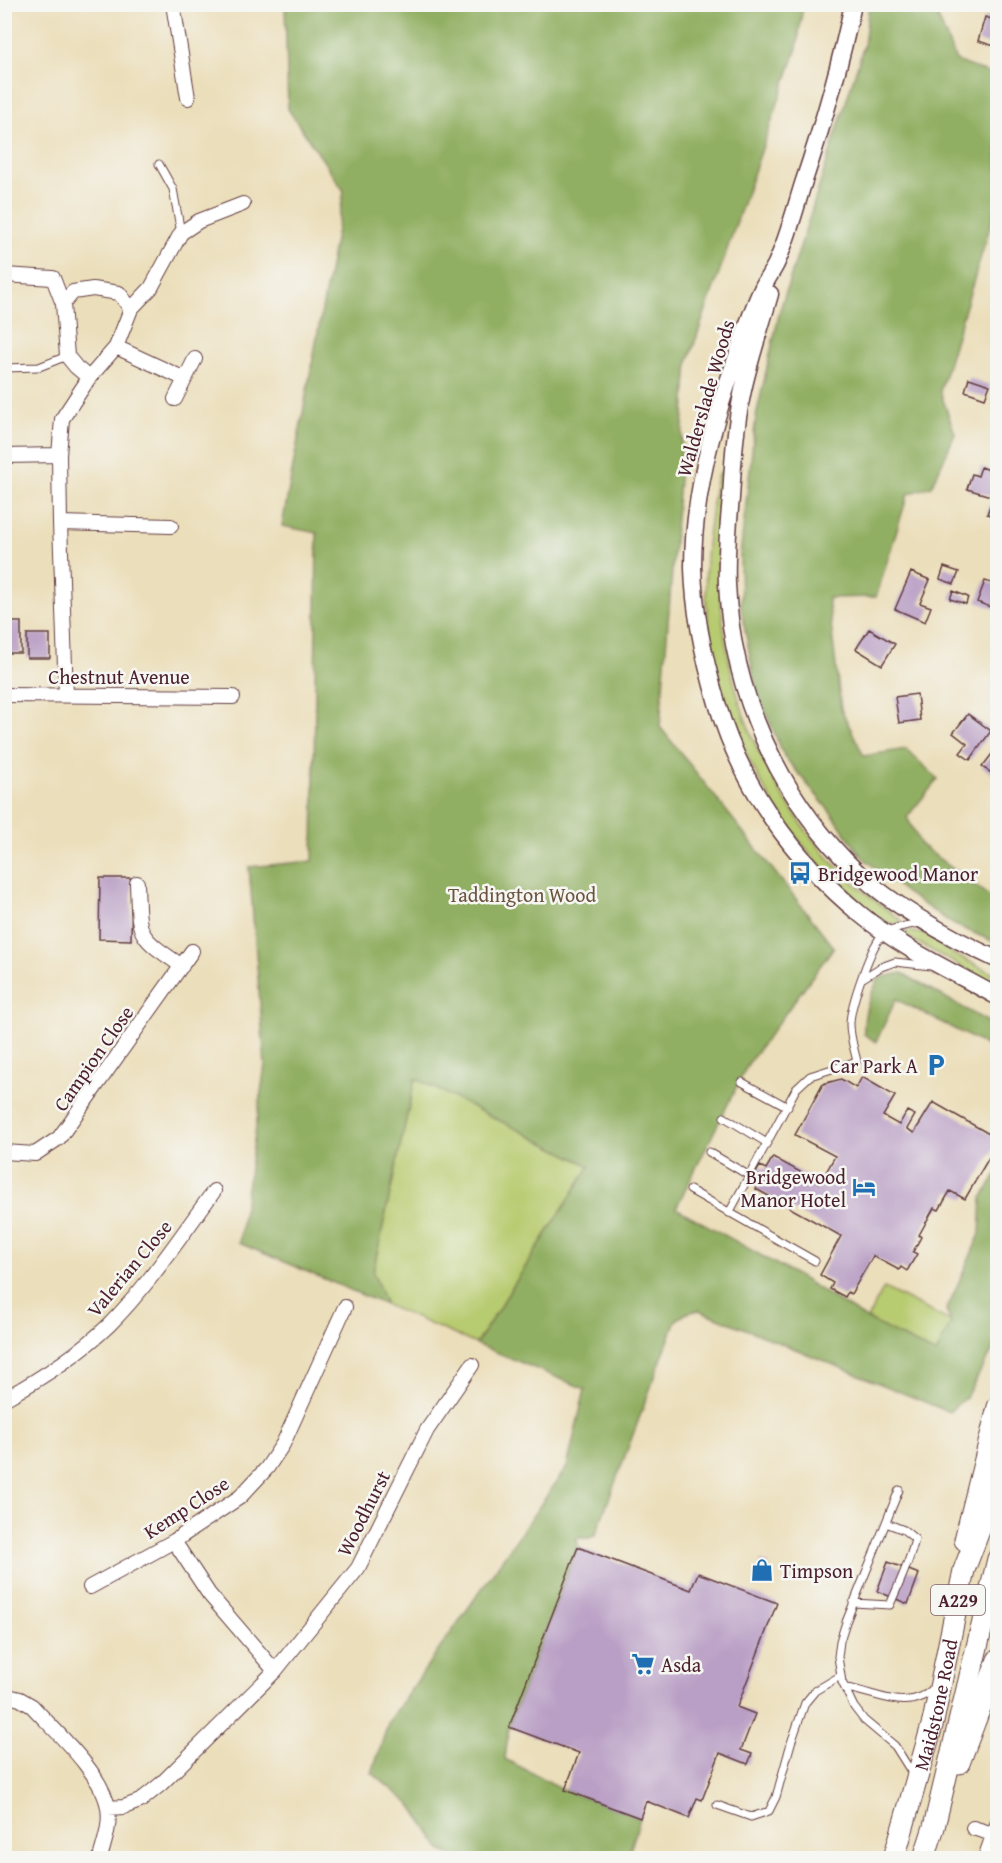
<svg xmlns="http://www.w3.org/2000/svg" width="1002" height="1863" font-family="'Gentium Book Plus',serif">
<rect width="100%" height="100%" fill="#f6f6f2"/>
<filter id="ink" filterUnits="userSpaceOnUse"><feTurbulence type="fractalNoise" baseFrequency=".0167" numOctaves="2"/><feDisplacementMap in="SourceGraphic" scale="12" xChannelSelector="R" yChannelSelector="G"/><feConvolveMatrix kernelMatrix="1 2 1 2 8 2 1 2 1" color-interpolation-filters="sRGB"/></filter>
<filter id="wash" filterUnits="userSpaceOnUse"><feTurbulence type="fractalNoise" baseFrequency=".008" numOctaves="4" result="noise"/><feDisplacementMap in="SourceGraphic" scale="24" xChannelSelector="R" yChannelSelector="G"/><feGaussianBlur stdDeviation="1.35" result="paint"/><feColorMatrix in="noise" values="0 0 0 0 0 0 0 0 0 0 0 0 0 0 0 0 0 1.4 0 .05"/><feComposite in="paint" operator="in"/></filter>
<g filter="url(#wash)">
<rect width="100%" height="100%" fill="#ebdeba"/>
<!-- green -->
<path fill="#b7cb6f" stroke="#80754d" stroke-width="1.5" d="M720 472 723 475C711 599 723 715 798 819 809 835 821 851 835 865 855 886 879 903 902 921L901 923C897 923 892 924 887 923 876 920 857 901 848 893 751 805 690 661 709 529 712 514 712 483 720 472Z
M905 931 926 934 953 954 997 975V986L907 937Z
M415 1078 590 1166 476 1344 386 1305 373 1272Z
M884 1288 952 1322 936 1354 867 1319Z"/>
<!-- forest -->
<path fill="#91af62" stroke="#6e6746" stroke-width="1.5" d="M285 5H803L797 48 688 362 660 727 834 947 748 1064 676 1208 803 1279 865 1318 936 1354 951 1322 946 1311 980 1234 982 1198 997 1173V1342L966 1397 949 1412 699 1310 687 1313 676 1320 595 1536 589 1538H577L578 1547 509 1727 505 1759 565 1790 640 1818 628 1858H456L441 1850 412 1806 372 1773 389 1721 567 1467 585 1389 476 1344 590 1166 415 1078 373 1272 386 1305 239 1243 265 1065 249 867 313 861 317 533 282 526 344 191 288 109Z
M869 5H933L956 61 997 76V204L940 391 955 434 932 486 908 494 876 597 828 598 841 709 864 756 906 749 938 779 907 817 921 845 997 902V943L953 924 906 893 862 857 832 814 784 756 756 689 741 608 740 556 756 416 780 310 864 45Z
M902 973 997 1027V1051L896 999 876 1042 864 1034C863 1012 869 997 879 978Z"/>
<g id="blocks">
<!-- building -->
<path fill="#b99fc5" d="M980 4H998V7L996 12 980 6Z
M985 17 998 21V47L978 41Z
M969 378 990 385 985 398 965 391Z
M981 467 998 473V485L994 497 967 489 972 474 978 476Z
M991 503 998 505V517L987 514Z
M944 567 959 572 954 584 940 579Z
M911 572 930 580 920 603 931 607 925 622 895 609Z
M985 581 998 585V610L977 602Z
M953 591 968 597 966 604 950 599Z
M4 622H21V653H4Z
M869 629 895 644 882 665 856 649Z
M27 634H50V658H27Z
M917 694 920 720 899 723 895 697Z
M968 714 991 731 970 760 960 753 967 744 953 733Z
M998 746V777L982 767Z
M100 878H132L131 940 99 939Z
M862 1077 895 1096 883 1116 899 1125 907 1111 915 1115 907 1129 914 1133 933 1102 998 1139V1142L965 1199 950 1191 939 1210 934 1208 919 1235 921 1237 913 1252 917 1254 907 1271 901 1267 899 1270 873 1256 851 1294 848 1292 845 1297 830 1289 833 1283 820 1275 841 1236 756 1189 757 1185 751 1181 760 1166 766 1169 773 1157 820 1183 835 1156 795 1135 823 1084 841 1079 856 1088Z
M578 1547 691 1590 698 1573 777 1603 737 1707 755 1714 741 1750 752 1754 748 1764 720 1753 702 1800 697 1798 689 1818 646 1801 640 1818 565 1790 579 1753 509 1727Z
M761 1561 768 1564 762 1579 756 1576Z
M888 1562 919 1574 908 1604 877 1591Z"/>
</g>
</g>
<g filter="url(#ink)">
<use href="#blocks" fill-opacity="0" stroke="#623c40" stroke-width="1.5"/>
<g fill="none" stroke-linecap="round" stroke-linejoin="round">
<!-- service casing -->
<g stroke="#623c40" stroke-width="9">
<path id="service" d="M159 164 173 189 181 233
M4 368 39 367 67 356
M863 978 881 967 895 962 931 966
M742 1082 788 1107
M724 1117 767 1143
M709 1152 748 1175
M690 1190 815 1261
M729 1213 796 1089 810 1076 857 1061C854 1049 850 1037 850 1024 850 1007 871 944 884 933 893 927 910 925 920 923
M899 1490 846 1622 840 1641 838 1657 842 1682 854 1707 864 1720 895 1746 912 1773
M853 1603 890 1605C899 1583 910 1562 915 1539L904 1530 886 1523
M846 1688C876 1692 907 1714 934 1688
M717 1805 751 1817 769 1811 776 1797 791 1743 805 1703 815 1691 840 1676"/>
</g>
<!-- minor casing -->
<g stroke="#623c40" stroke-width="16">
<path id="minor" d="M173 4 188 98
M4 275 53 278 63 304 67 356 76 367 89 378
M63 304 73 292 93 289 119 293 131 309
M116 347 185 379
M175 399 195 359
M4 456 59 455
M60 523 171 526
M4 695 233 697
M66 695 60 523 59 455 62 419 89 378 116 347 131 309 151 288 181 233 199 221 243 204
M137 883C139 937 136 935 182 966
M4 1152 35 1154 59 1138 192 951
M4 1399C42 1378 78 1355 109 1325 149 1285 180 1237 214 1191
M174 1541 209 1594 275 1671
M90 1587 174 1541 240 1497 267 1468 283 1444 345 1307
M4 1695 20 1699 32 1706C55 1731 103 1774 108 1808 111 1825 104 1843 100 1858
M108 1808 124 1807 140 1801 161 1784 275 1671 358 1568 427 1430 472 1365
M973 1828 993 1834
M985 1858 998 1822"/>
</g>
<!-- tertiary casing -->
<g stroke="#623c40" stroke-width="19">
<path id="tertiary" d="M853 4C840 67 822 127 802 187 794 213 787 240 776 264 772 272 766 280 762 289 751 311 744 336 736 359 712 425 693 496 693 567 694 612 704 659 717 703 741 786 793 859 860 914 901 948 952 971 998 997
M770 294C761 326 750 358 743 390 735 426 733 462 731 498 728 527 726 555 727 584 732 694 779 798 859 874 899 910 949 937 998 960"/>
</g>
<!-- primary casing -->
<g stroke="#623c40" stroke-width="23">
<g id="primary">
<path d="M965 1540 998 1407"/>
<path d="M959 1763 998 1660"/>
<path id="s1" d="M894 1858 933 1722 964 1570 998 1481"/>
<path d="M924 1858 934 1827 998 1559"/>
</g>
</g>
<!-- service -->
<use href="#service" stroke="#fff" stroke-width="7"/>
<!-- minor -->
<use href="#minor" stroke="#fff" stroke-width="14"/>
<!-- tertiary -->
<use href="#tertiary" stroke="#fff" stroke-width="16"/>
<!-- primary -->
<use href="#primary" stroke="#fff" stroke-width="21"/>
</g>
</g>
<!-- icons -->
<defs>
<g id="bus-bare" transform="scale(1.8)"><path d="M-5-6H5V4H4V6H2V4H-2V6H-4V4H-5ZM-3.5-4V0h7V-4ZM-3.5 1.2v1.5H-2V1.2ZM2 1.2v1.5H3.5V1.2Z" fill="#1f6fb2" stroke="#f6f6f2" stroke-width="2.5" paint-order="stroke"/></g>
<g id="parking-bare" transform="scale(1.8)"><path d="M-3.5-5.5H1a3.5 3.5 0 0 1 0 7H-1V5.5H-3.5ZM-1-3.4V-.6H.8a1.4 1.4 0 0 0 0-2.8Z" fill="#1f6fb2" stroke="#f6f6f2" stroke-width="2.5" paint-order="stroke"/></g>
<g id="hotel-bare" transform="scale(1.8)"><path d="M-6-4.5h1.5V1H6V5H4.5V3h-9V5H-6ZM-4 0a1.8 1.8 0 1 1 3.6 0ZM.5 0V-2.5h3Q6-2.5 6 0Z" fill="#1f6fb2" stroke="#f6f6f2" stroke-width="2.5" paint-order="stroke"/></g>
<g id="shop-bare" transform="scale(1.8)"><path d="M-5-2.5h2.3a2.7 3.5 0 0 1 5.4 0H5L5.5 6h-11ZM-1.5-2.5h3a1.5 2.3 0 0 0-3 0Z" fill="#1f6fb2" stroke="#f6f6f2" stroke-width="2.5" paint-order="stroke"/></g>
<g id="supermarket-bare" transform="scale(1.8)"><path d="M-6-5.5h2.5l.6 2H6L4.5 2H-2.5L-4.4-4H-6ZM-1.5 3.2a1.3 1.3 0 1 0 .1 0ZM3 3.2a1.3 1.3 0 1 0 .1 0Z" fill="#1f6fb2" stroke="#f6f6f2" stroke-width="2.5" paint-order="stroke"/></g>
</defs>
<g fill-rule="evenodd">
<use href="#bus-bare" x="800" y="873"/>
<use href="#parking-bare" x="936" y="1065"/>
<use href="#hotel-bare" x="864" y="1187"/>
<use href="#shop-bare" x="762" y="1570"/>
<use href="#supermarket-bare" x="643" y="1664"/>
</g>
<g text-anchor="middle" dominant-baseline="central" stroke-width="5" stroke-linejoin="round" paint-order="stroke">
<!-- shield labels -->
<rect fill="#f6f6f2" stroke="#7e6067" stroke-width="1.5" x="931" y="1585" width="54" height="30" rx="4.5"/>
<g font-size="18" font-weight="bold" fill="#4a1f2b">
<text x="958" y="1600">A229</text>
</g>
<!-- street labels -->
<g font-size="20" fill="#4a1f2b" stroke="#f6f6f2">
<text transform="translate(705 398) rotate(-74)">Walderslade Woods</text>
<text x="119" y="676">Chestnut Avenue</text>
<text transform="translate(93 1058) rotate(-55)">Campion Close</text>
<text transform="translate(129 1268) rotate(-50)">Valerian Close</text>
<text transform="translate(186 1507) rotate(-33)">Kemp Close</text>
<text transform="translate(363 1513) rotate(-63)">Woodhurst</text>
<text stroke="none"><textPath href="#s1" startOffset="159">Maidstone Road</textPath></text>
</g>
<!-- poi labels -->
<g font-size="20" fill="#4a1f2b" stroke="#f6f6f2" text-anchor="start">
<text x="818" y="873">Bridgewood Manor</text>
<text x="918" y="1065" text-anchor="end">Car Park A</text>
<text x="846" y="1176" text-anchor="end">Bridgewood<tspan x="846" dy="23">Manor Hotel</tspan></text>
<text x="780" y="1570">Timpson</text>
<text x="661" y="1664">Asda</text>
</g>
<!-- park labels -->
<g font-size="20" fill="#6b533f" stroke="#f6f6f2">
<text x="522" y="894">Taddington Wood</text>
</g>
</g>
<!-- margin -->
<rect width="1002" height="1863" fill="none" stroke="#f6f6f2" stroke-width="24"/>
</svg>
